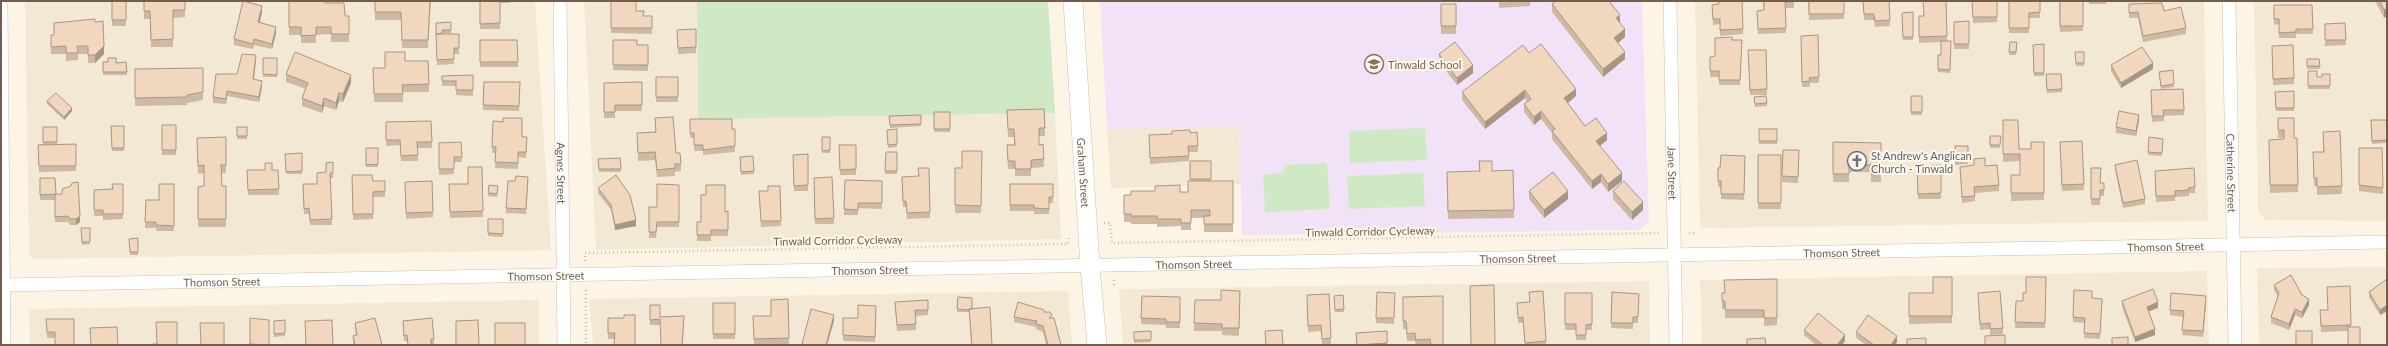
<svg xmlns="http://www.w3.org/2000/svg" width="2388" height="346" font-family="Lato,sans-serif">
<rect width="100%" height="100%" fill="#fcf5e6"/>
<!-- residential -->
<path fill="#f3e8d4" d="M25 1H535L551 250 34 259 29 254Z
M584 1H697L698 119 1055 113 1061 239 596 250Z
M1695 1H2204L2208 221 1703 228 1700 225Z
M2254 1H2387V221L2266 220 2258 212Z
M1239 126 1241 184 1111 188 1107 129Z
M2387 267V345H2259L2257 268Z
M2207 271 2209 345H1702L1700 280Z
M1649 281 1650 345H1123L1119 289Z
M1068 291 1072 345H593L589 299Z
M539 300V345H30L29 309Z"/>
<!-- education -->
<path fill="#f2e2f8" d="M1100 1H1642L1649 221 1640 230 1242 235 1239 126 1107 129Z"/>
<!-- green -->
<path fill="#cfe9c4" d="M697 1H1048L1055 113 698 119Z
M1425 128 1427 160 1350 163 1349 131Z
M1327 163 1330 209 1265 212 1263 175 1284 173V165Z
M1423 173 1425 206 1349 209 1347 176Z"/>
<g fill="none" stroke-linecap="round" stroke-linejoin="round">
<!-- street casing -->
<g stroke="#cdbeac" stroke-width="14">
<g id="street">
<path id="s1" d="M560 1 564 345"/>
<path id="s2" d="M1670 1 1676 345"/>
<path id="s3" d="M2229 1 2235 345"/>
<path d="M1 7 4 345"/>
<path id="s4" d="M1 285 2387 242"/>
</g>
</g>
<!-- secondary casing -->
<g stroke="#d0bfa9" stroke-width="20">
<g id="secondary">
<path id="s5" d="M1073 1 1090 266 1097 345"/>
</g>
</g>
<!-- path -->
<path stroke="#d5bba1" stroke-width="2.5" stroke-dasharray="1 3" stroke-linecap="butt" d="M1104 223H1110L1112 243 1660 233
M1689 233H1695
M585 261V253L1068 244 1069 236
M1114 280V286
M586 290V345"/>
<!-- street -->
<use href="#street" stroke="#fff" stroke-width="13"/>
<!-- secondary -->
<use href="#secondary" stroke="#fff" stroke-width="19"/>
</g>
<!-- wall -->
<path fill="#ceb9a3" d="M112 1H126V26H112Z
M144 1H185V17L173 18V47H151L150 19H144Z
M289 1 325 3 345 16H349V42H331V34L316 35V43H301V35H289Z
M375 1H431L428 48H402L401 20H375Z
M480 1H510V3H500V29H480Z
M611 1 644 16H652V34L611 33Z
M1499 1H1530V6L1499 8Z
M1718 1 1743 29V34L1720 36V24L1713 25 1712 10V5L1719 4Z
M1763 1H1794V8H1785L1786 33 1758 34 1757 11 1764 10Z
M1808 1H1844V19L1809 20Z
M1863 1H1889L1890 26 1875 27 1874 20H1864Z
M1946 1 1947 41H1951L1950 73 1938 72V55H1941V42L1919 43V16H1924Z
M1972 1H1997V22L1973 23Z
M2009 1H2040V18H2029V33H2009Z
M2059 1H2083V31L2060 32Z
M2089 1H2106V4H2089Z
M2375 1H2387L2384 18Z
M1441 4H1456V34H1441Z
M1552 4 1620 23 1625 37 1618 43 1625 59 1603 77 1552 12Z
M2129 4 2164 11 2186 28V34L2143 42 2138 18H2129Z
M2274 5H2312L2313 34H2296V38H2279V24L2274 25Z
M262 12 260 22 276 33 272 49 254 45 253 49 234 45V39Z
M1913 12V40H1903L1902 13Z
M1969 21V49H1954V22Z
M95 22 104 54 95 63H88V54H78V60L66 61V54H51V35H54Z
M451 22V33H443V34H459V54H454V64L437 65 436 23Z
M2345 23 2346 45 2325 46V24Z
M696 29V53L678 54 677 30Z
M1818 35 1819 83H1810V87H1802L1801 36Z
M480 40H517L518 67H480Z
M613 40 637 45H648V71L613 70Z
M1732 40H1742L1740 85H1719V77H1710V57L1715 56Z
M2010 42H2017L2016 55H2009Z
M2044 44V76H2034L2033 45Z
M2293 45 2294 84 2273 85 2272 46Z
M1748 50H1766L1767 95H1750Z
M2075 52H2084V66H2076Z
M1529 53 1576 96 1568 103 1585 126 1607 140 1600 146 1622 181 1608 192 1601 182 1592 189 1552 139V133L1541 119 1534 125 1524 112V104L1527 102 1525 98 1485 129 1462 100V92Z
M1439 54 1473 73 1457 85 1439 62Z
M263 58H277V77H263Z
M2307 59H2319L2320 69H2307Z
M256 60 254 79 262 86 259 102 227 96 226 104 213 103V97L237 74Z
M405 61H428L429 92H403V102H374L373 68H385Z
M103 62H126L127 75H103Z
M2111 65 2153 69 2121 88 2111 71Z
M203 68V100L187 103V105L135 106V69Z
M2308 71 2317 77H2322L2330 74V89H2308Z
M286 74 351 83 343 102 339 101 336 110 324 106 322 113 302 106V98L306 89 286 82Z
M2046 74H2061L2062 92 2047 93Z
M2159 74 2174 84V87L2161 89Z
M473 75V96L456 95V86H442V76Z
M656 77H678V102H656Z
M484 82H520L519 111 483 110Z
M642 82V111H615V118H604V83Z
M2183 89 2184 115 2164 116V121L2152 122 2151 90Z
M2294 91V111H2276L2275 92Z
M1766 96 1767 106 1755 107 1754 97Z
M1911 96H1922V115H1911Z
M47 101 72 111 64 120 47 104Z
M1044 109 1045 136H1039V145L1043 144 1044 167 1031 168V176H1015V169H1008L1007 145H1014V137H1008L1007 110Z
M934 112H950V132H934Z
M921 115V126L890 128 889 116Z
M655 118 676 153 681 164V171L675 172V176L657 177 655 160 638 161 637 133 655 132Z
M2278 118 2294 138H2297L2298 192 2270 193 2269 140 2284 139V138H2278Z
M690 119 735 129V152L703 155V151H694V138H690Z
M2003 120 2019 149H2031L2044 142V200L2011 201V175H2020V161L2003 162Z
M2139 120 2136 136 2116 133V127Z
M2371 120H2387V143L2372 144Z
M431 121 432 148H417L418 161H401L400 145 386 146V122Z
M493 121 522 137H527L526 158 518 157V169L495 168 496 153H492Z
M162 125H176V155H162Z
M111 126H124V151H112Z
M43 127H57V144H76V171L39 172 38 145 43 144Z
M237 127H247V139H237Z
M897 129V147L888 148 887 130Z
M1759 129H1777V144H1759Z
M1197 132 1198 152H1189V161L1150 164 1149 141 1190 133Z
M2323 132 2342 186V194L2317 195V186H2314L2313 152H2323Z
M1990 136H2001L2000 148H1990Z
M226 137V173H221L222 186H226V227H198V187L204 186V173L198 174 197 146Z
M822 137H830V153H822Z
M2163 139 2162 156 2148 155V152Z
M2082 141 2084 190 2062 191 2060 142Z
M461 142 462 162H454V174L439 175V143Z
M1833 142 1881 143V182H1871V172H1849V182H1833Z
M839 145H856V175H840Z
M1955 146H1968V164L1955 165Z
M366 148H378V167H366Z
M2359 148H2382L2383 194 2359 191Z
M1783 150H1799L1798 183 1782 182Z
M982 151 981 213H955V168H962Z
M886 152H897V174H885Z
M302 153V174H286L285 154Z
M808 154V191H794L793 155Z
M1758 155H1781V209H1758Z
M1745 156 1744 200 1721 199V187H1718V168H1720Z
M620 158 621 172H599L598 159Z
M1974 159 1985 166 1999 185V191L1975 193V201L1962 203 1960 167 1974 165Z
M740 160 754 171V174L741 175Z
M1190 161H1211V181H1233V232H1204V218H1191V230H1181V226L1157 227V224H1131V222H1124V195L1188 192 1190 181Z
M1479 161 1492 171 1513 170 1514 218 1448 219 1447 180 1479 171Z
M333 162V178H330L332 225H310L309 214H304L303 184H317V173L326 172Z
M1941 165V199H1918L1917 166Z
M2115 165 2145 199V204L2123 208 2115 170Z
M482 167 483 217 450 218 449 184H468Z
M929 168 930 218 907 219 906 207H903L902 177 918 176Z
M2091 168 2104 189V196H2100V205H2091Z
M247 170H278L279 195H248Z
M2155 171 2195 187V193H2189V196L2175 197V201L2156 202Z
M352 175 373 181H385V197H373V219L353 220Z
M832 177 834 224H815L814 178Z
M40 178 56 194 80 222 76 225H70L68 222H55V200H40Z
M845 180 882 181V209L858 208V215H844Z
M432 181 433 217 406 219 405 182Z
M515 181 528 182 526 214 506 213V208Z
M123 184V219L103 220V216H94V190L113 189Z
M174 184V231H156V228H145L146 200H159Z
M1010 184H1053V203H1049V214H1034V211H1010Z
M489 185 498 186 497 197 488 196Z
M679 185V227H657L656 238H649V207H657Z
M780 186 781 226 761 227 759 197Z
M598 188 636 226 615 230 611 210 598 193Z
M1529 191 1568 199 1544 218 1529 199Z
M1613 191 1643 210 1632 220 1613 199Z
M728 211V236H711V241H697V222H701L725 212Z
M488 219H503V237L488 236Z
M81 228H90V244L82 245Z
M138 238V255H130L129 239Z
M1952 277V323L1909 324V293H1933Z
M2046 277 2045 328H2015L2016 301H2023L2026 293Z
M1777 279V325L1764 326V318H1725V309H1722V293Z
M2387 279V311L2380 315 2369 297V292Z
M2274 285 2302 295 2309 305 2302 318 2295 315 2289 330 2271 323V317L2278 297 2274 290Z
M2350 286 2351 327 2348 331 2321 332 2320 310H2327Z
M1240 291 1239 336 1222 335V331H1194L1195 300H1221Z
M1377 292 1395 293 1394 324 1376 323Z
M1529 292 1546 341V345H1525L1523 323H1518L1517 303 1529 302Z
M1612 292 1639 294 1638 323H1633V329L1611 328Z
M1565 293H1592V330H1586V340H1576V330H1565Z
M1978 293 2003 328V334L1990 335V329L1980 330Z
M1343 295 1344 312H1335L1334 296Z
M1142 296 1180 297V328H1166V325L1141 324Z
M958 297 972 309 992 345H971L969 312H957Z
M1403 297 1443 345H1416L1415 341H1407L1406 329H1403Z
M2092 298 2102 305 2100 339 2084 338 2085 323 2073 322V317Z
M788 299 789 344H754L753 316H771Z
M1307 301 1331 338V344H1322L1321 331 1308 332Z
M2122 301 2158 308 2148 311 2155 335 2135 342 2122 307Z
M895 302 928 310V315L916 316V330L897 331Z
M2206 302 2203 337 2182 335 2184 317 2170 315V310Z
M713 303H735V339H713Z
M876 306 875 342 843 341V318H858Z
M650 311 660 317 684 322 683 345H661L660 325H650Z
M1044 312 1052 318 1061 345H1046L1043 332 1036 329V327L1014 322V317Z
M635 315 615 339H608V318H624Z
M46 319 74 345 55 338H47Z
M285 320V336L274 337V321Z
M403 321 434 339V345H408L407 341H404Z
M355 323 382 345H353V336H356L355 329Z
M1804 330 1845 341 1842 345H1816L1804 335Z
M1151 331V342L1134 343V332Z
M1387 331V345H1357L1356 333Z
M1856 332 1897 342 1895 345H1866L1856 338Z"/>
<!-- shaded-wall -->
<path fill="#a89685" d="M262 6V12L258 28V22Z
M2387 8V16L2384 18V10Z
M1620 15V23L1616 26V18Z
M276 27V33L272 49V44Z
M1625 29V37L1614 46V38Z
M104 46V54L95 63V55Z
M1625 52V59L1603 77V69Z
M256 55V60L253 84V79Z
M2153 63V69L2121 88V83Z
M1473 65V73L1457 85V78Z
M351 75V83L343 102V94Z
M262 81V86L259 102V97Z
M1576 89V96L1564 106V98Z
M1525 90V98L1485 129V122Z
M227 91V96L226 104V99Z
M339 93V101L336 110V103Z
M324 98V106L322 113V106Z
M72 108V111L64 120V117Z
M1541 111V119L1534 125V117Z
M2139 115V120L2136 136V131Z
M1607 133V140L1596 149V141Z
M1622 173V181L1608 192V184Z
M1601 174V182L1592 189V181Z
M1568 191V199L1544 218V210Z
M1643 202V210L1632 220V212Z
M80 216V222L76 225V219Z
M636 220V226L615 230V225Z
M2206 296V302L2203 337V331Z
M2309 299V305L2302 318V312Z
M2158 302V308L2147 312V307Z
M2387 305V311L2380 315V310Z
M2295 309V315L2289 330V324Z
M834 315V321L827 345H826Z
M2155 329V335L2135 342V337Z
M1845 335V341L1842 345H1837Z
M1897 336V342L1895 345H1891Z"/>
<!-- building -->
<path fill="#f0d7be" stroke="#a89685" d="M112 1H126V20H112Z
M144 1H185V10H173V39L151 40 150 11H144Z
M243 1 262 6 258 22 276 27 272 44 254 39 253 44 234 39Z
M289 1H325V3H344L345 16H349V34H331V27H316V35L301 36V27H289Z
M375 1H430L428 40H402L401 12H375Z
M480 1H500V23L480 24Z
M611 1H636V11H644L643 16H652V28H611Z
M1556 1H1609L1620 15 1616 18 1625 29 1614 38 1625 52 1603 69 1552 4Z
M1719 1H1742L1743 29 1720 30V19H1713L1712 5 1719 4Z
M1764 1H1794V2H1785L1786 28 1758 29 1757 11 1764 10Z
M1809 1H1844V14H1809Z
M1863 1H1889L1890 20 1875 21 1874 14H1864Z
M1923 1H1946L1947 36 1919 37V16H1924Z
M1972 1H1997V17H1973Z
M2009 1H2040V12L2029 13V28H2009Z
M2060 1H2083V26H2060Z
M2380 1H2387V8L2384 10Z
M2162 3 2164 11 2181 7 2186 28 2143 36 2138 12 2129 13V4Z
M1441 4H1456V26H1441Z
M2274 5H2312L2313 29H2296V32L2279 33V19H2274Z
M1913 12V37H1903L1902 13Z
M95 19V22L103 21 104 46 95 55H88V46H77L78 53H66V46L51 47V35H54V23Z
M1969 21V44H1954V22Z
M451 22V30H442L443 33 436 34V23Z
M2345 23 2346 40H2325V24Z
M696 29V47L678 48 677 30Z
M436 34H459V48H454V59L437 60Z
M1818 35 1819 77 1809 78 1810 81 1802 82 1801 36Z
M1732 37V40H1742L1740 80H1719V71H1710V57L1715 56V38Z
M480 40H517L518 62H480Z
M613 40H637V45H648V65H613Z
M1941 41H1951L1950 70 1938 69V55H1941Z
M1455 42 1473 65 1457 78 1439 54Z
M2010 42H2017L2016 52H2009Z
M1541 44 1576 89 1564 98 1585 126 1596 118 1607 133 1596 141 1622 173 1608 184 1601 174 1592 181 1552 131 1555 129 1541 111 1534 117 1524 104 1531 99 1525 90 1485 122 1462 92 1523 45 1529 53Z
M2044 44V73H2034L2033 45Z
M2293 45 2294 78 2273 79 2272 46Z
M2142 47 2153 63 2121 83 2111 65Z
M1748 50H1766L1767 89 1750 90Z
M295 52 351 75 343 94 339 93 336 103 324 98 322 106 302 98 308 83 286 74Z
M385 52H405V61H428L429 84 402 85 403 94H374L373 68H385Z
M2075 52H2084V63H2076Z
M242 54 256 55 253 79 262 81 259 97 227 91 226 99 213 97 216 74H237Z
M108 58H116V63L126 62 127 72H103V62H108Z
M263 58H277V75L263 74Z
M2307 59H2319L2320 66H2307Z
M203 68V92L187 95V97L135 98V69Z
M2173 70 2174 84 2161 86 2159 72Z
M2308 71H2317V77H2322V74H2330V86H2308Z
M2046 74H2061L2062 89 2047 90Z
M473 75V90H456V81H442V76Z
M656 77H678V97H656Z
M484 82H520L519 106 483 105Z
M642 82V105H615V112H604V83Z
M2183 89 2184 110H2163L2164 116H2152L2151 90Z
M2294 91V108H2276L2275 92Z
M56 93 72 108 64 117 47 101Z
M1766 96 1767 103 1755 104 1754 97Z
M1911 96H1922V112H1911Z
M1044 109 1045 128H1039V145L1043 144 1044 159 1031 160V169H1015V161H1008L1007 145H1015L1014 129H1008L1007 110Z
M2119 111 2139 115 2136 131 2116 127Z
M934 112H950V129H934Z
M921 115V124L890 125 889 116Z
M673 117 676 153H680L681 164H675V168L657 170 655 152 638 153 637 133 656 132 655 118Z
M503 118H522V137H527L526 152H518V163L495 162 496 147H492L493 121 503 122Z
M2278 118H2294V138H2297L2298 185H2270L2269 140 2284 139V130H2278Z
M690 119H732V129H735V146L703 150V145H694V133H690Z
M2003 120H2018L2019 149H2031V142H2044V193H2011V175H2020V154H2003Z
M2371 120H2387V140L2372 141Z
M431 121 432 142H417L418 155 401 156 400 140H386V122Z
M162 125H176V150H162Z
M111 126H124V148H112Z
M43 127H57V142H43Z
M237 127H247V136H237Z
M897 129V144L888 145 887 130Z
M1759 129H1777V141H1759Z
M1190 130V133L1197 132 1198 146H1188L1189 156 1150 158 1149 135 1172 134V131Z
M2340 131 2342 186 2317 187V178H2314L2313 152H2324L2323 132Z
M1990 136H2001L2000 145H1990Z
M226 137V165H221L222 186H226V219H198V187L204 186V165L198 166 197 138Z
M822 137H830V150L822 151Z
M2149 137 2163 139 2162 153 2148 152Z
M2082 141 2084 184 2062 185 2060 142Z
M461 142 462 157H454V169H439V143Z
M1833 142 1881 143V174H1871V165L1849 164V174H1833Z
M76 144V166H39L38 145Z
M839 145H856V169L840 170Z
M1955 146H1968V161L1955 162Z
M366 148H378V164L366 165Z
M2359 148H2382L2383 188 2359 185Z
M1783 150H1799L1798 177 1782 176Z
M962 151H982L981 206 955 205V168H962Z
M886 152H897V171H885Z
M302 153V171L286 172 285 154Z
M808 154V185L794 186 793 155Z
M1721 155 1745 156 1744 194H1721V181H1718V168H1720Z
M1758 155H1781V203H1758Z
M753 156 754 171 741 172 740 157Z
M620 158 621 169H599L598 159Z
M1985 158V166L1997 165 1999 185 1974 187 1975 196 1962 197 1960 167 1974 165V159Z
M2137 160 2145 199 2123 203 2115 165Z
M1190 161H1211V179H1190Z
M1479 161H1492V171L1513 170 1514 210 1448 211 1447 172 1480 171Z
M333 162V173H330L332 219 310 220 309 208 304 209 303 184H317V173L326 172V163Z
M265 163H272V170H278L279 189 248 190 247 170H265Z
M1941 165V193L1918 194 1917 166Z
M468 167H482L483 211 450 212 449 184H468Z
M918 168H929L930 212 907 213 906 201H903L902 177 919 176Z
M2091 168H2101L2100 183H2104V190H2100V199H2091Z
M2194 168 2195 187 2188 188 2189 190 2175 191V196H2156L2155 171Z
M1553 172 1568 191 1544 210 1529 191Z
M352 175H372L373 181H385V191L373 192V214H353Z
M616 175 630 195 636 220 615 225 611 205 598 188Z
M516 176 528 177 526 209 506 208 508 181H515Z
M832 177 834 218 815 219 814 178Z
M40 178H55L56 194 40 195Z
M845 180 882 181V203H858V210L844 209Z
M432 181 433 212 406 213 405 182Z
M1188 181H1233V224H1204V216H1210V210H1191V223H1181V219H1157V216H1131V214H1124V195H1131V191H1155V186L1180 185V192H1188Z
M1624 181 1643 202 1632 212 1613 191Z
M78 182 80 216 76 219H70L68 216 55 217V194H62V189L71 186 72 183Z
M112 184H123V214H103V210H94V190L113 189Z
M159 184H174V226L156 225V222H145L146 200H159Z
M657 184 679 185V222H657L656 232H649V207H657Z
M1010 184H1053V197H1049V209L1034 208V205H1010Z
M489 185 498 186 497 194 488 193Z
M706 185H725V212L728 211V230H711V235H697V222H701V195H706Z
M768 186H780L781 221H761L759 191H768Z
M488 219H503V234L488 233Z
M81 228H90V242H82Z
M138 238V252H130L129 239Z
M2291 275 2302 295 2309 299 2302 312 2295 309 2289 324 2271 317 2279 293 2274 285Z
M1933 277H1952V316H1909V293H1933Z
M2026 277H2046L2045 323 2015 322 2016 301H2023V293H2026Z
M1777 279V318H1764V310H1725V301H1722V293H1725L1724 280Z
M2387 279V305L2380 310 2369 292Z
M1494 285 1495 345H1471L1470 286Z
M2350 286 2351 325 2321 326 2320 310H2328L2327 287Z
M2153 289 2158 302 2147 307 2155 329 2135 337 2122 301Z
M1221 290 1240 291 1239 328H1222V324L1194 323 1195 300H1221Z
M2074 290 2092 291V298L2102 299 2100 334 2084 333 2085 318 2073 317Z
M1543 291 1546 341 1525 343 1523 317 1518 318 1517 303 1530 302 1529 292Z
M2000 291 2003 328 1990 329V323L1980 324 1978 293Z
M1377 292 1395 293 1394 318H1376Z
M1612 292 1639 294 1638 317H1633V323H1611Z
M1565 293H1592V324L1586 325V335H1576V324H1565Z
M2171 293 2206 296 2203 331 2182 330 2184 311 2170 310Z
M1329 294 1331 338 1322 339 1321 325 1308 326 1307 295Z
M1343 295 1344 309 1335 310 1334 296Z
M1142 296 1180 297V322H1166V319L1141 318Z
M1443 296V345H1431L1430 339 1416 340 1415 333 1407 334 1406 321H1403V297Z
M958 297 972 298V309H969V310L957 309Z
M788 299 789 338 754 339 753 316H771V300Z
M928 300V310H915L916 324 897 325 895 302Z
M1018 302 1044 310V312H1050L1052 315 1049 318H1054L1061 345H1048L1043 326 1036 324 1037 321 1014 317Z
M713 303H735V334H713Z
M650 305H660V317L684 316 682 345H661L660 319 650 320Z
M858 305 876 306 875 337 843 335V318H858Z
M990 307 992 345H972L969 309Z
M811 309 834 315 826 345H807L802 344Z
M1818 313 1845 335 1837 345H1823L1804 330Z
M624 315H635V345H614L615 333H608V318H624Z
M1868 315 1897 336 1891 345H1874L1856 332Z
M250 318 269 320V345L250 344Z
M375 318 382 345H355L353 336 357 335 355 323Z
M432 318 434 339H431V345H408L407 335 404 336 403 321Z
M46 319H74V345H55V332H47Z
M285 320V333L274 334V321Z
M332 320 333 345H306L305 321Z
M478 320 479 345H456V321Z
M156 322H177V345H153V344H157Z
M200 323H224V345H201Z
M495 323H525V345H495Z
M117 327 118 345H91L90 328Z
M2348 327H2360V345H2348Z
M1282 330 1283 345H1266L1265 331Z
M1151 331V340H1134V332Z
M1387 331V343L1357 345 1356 333Z
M2296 331H2312V345H2296Z
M2005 335V345H1985V336Z
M2128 337V345H2112V338Z
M1765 338 1766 345H1747V339Z
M1926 338V345H1907V339Z"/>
<!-- icons -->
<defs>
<g id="school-ring" transform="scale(1)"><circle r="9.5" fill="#fef9ec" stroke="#8d6e63" stroke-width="1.5"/><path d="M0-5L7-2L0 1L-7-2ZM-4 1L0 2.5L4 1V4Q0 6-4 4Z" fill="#8d6e63"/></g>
<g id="church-ring" transform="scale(1)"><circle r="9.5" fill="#fef9ec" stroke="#6b7280" stroke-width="1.5"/><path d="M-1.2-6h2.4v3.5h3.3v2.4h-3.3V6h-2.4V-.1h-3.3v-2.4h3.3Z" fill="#6b7280"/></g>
</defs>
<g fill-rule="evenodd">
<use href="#school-ring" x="1374" y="64"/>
<use href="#church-ring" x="1857" y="161"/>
</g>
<g text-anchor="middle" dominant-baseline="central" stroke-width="4" stroke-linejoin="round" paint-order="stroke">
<!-- education labels -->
<g font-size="11" fill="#785e54" stroke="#fef9ec" text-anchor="start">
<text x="1388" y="64">Tinwald School</text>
</g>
<!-- worship labels -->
<g font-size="11" fill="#5b616d" stroke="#fef9ec" text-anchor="start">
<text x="1871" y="155">St Andrew's Anglican<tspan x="1871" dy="13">Church - Tinwald</tspan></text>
</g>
<!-- street labels -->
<g font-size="11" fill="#745e4b" stroke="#fef9ec">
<text stroke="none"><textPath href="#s1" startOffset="172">Agnes Street</textPath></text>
<text stroke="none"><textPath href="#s5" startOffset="172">Graham Street</textPath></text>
<text stroke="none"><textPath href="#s2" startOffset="172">Jane Street</textPath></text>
<text stroke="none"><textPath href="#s3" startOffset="172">Catherine Street</textPath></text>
<text transform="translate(1370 231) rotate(-1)">Tinwald Corridor Cycleway</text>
<text transform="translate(838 240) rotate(-1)">Tinwald Corridor Cycleway</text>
<text stroke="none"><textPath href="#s4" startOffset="2165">Thomson Street</textPath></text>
<text stroke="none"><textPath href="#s4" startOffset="1841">Thomson Street</textPath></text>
<text stroke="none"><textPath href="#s4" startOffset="1517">Thomson Street</textPath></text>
<text stroke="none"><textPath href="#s4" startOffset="1193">Thomson Street</textPath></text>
<text stroke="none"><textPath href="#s4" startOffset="869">Thomson Street</textPath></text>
<text stroke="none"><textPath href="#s4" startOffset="545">Thomson Street</textPath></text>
<text stroke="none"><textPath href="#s4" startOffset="221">Thomson Street</textPath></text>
</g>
</g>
<!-- border -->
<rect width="2388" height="346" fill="none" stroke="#745e4b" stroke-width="4"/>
</svg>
